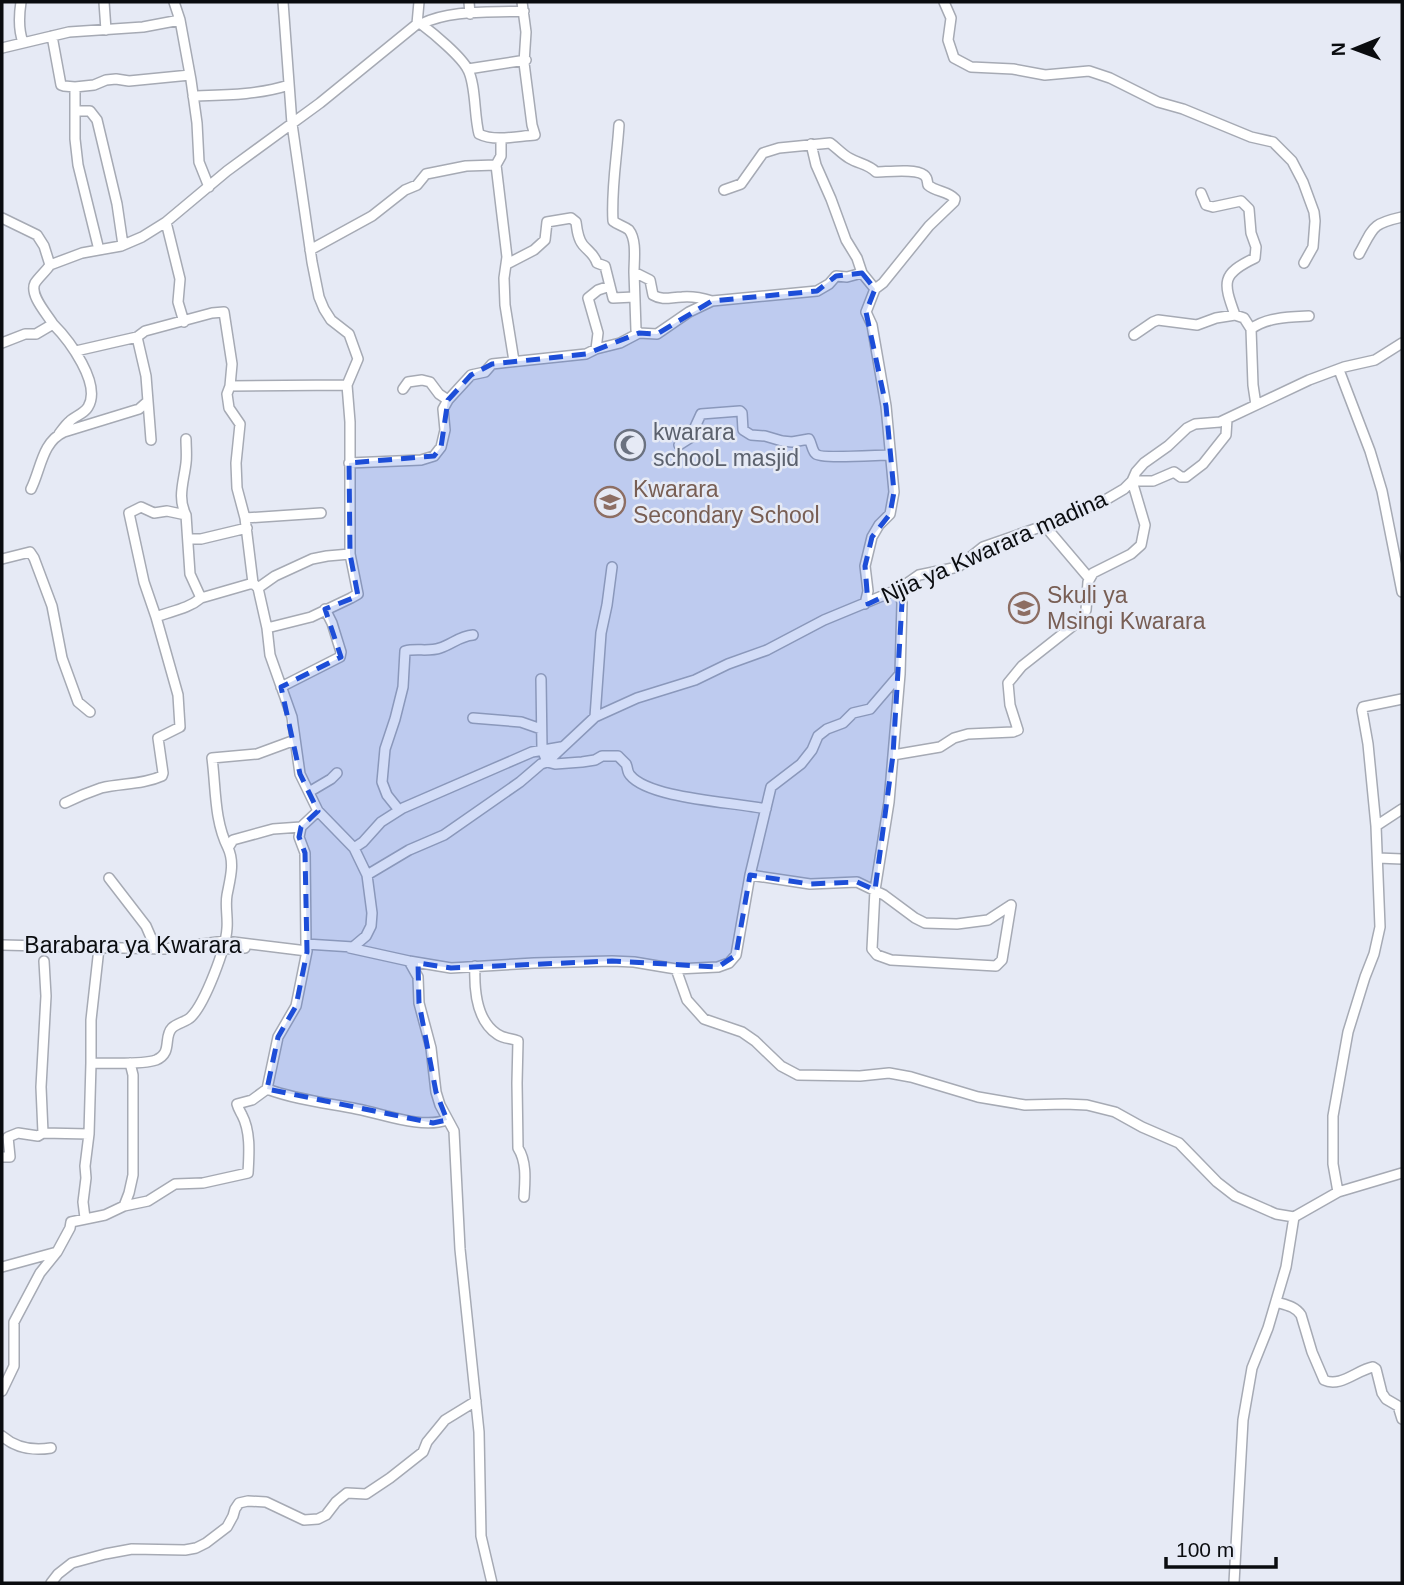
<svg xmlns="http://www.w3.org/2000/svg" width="1404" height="1585" font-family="Helvetica,sans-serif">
<rect width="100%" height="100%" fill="#e6eaf5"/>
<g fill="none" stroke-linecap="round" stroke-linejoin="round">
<!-- minor casing -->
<g stroke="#a6aab4" stroke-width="12">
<path id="minor" d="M21 2C19 15 18 29 23 42
M104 2 106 30
M174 2 180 20 191 80 197 123 199 162 209 187
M469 2 470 14
M944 2 951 18 948 40 954 58 971 67 1013 69 1045 75 1089 71 1110 78 1158 102 1183 109 1251 137 1273 142 1292 161 1303 182 1314 212 1315 221 1313 247 1304 263
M417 24 419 2
M421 24C452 9 491 13 524 11
M52 36 61 85 64 86 75 87V139L78 165 99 250
M2 48 69 32 143 27 180 20
M468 69 526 60
M75 87 94 85 106 80 116 79 129 81 190 75
M193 96C225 95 258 95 289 85
M75 111H90L97 120 117 204 123 245
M619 125C617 157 611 189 613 221 618 225 624 226 629 230 637 240 634 260 634 272L650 280 653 295C663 301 671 297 682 297 692 296 702 298 712 301
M501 138V156L496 165 507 257 504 278 505 305 514 361
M811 144 816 165 831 199 846 240 857 258 862 273 875 289
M724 190 741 184 763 153 779 148 830 143C837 148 842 154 849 158 859 164 868 164 876 172 887 172 915 168 924 175 928 178 927 181 928 185 936 192 948 191 955 199L954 202 929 226 883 283 875 289 866 312 872 325 886 406 894 492 890 514 879 525 872 537 865 566 868 591 865 604
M1201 193 1206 205 1213 207 1241 201 1249 209 1251 233 1256 247 1255 258C1221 274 1223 282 1235 315
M2 218 37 235 44 246 50 265 82 253 121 246 142 237 166 222
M310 250 372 216 405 190 417 185 426 174 466 166 496 165
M1359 254C1374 227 1371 224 1402 217
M507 264 534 250 545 240 547 222 571 218 576 222C577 230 578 239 583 245 589 252 594 254 597 263L605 266 613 298 634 297
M634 272 636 330 640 333
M184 322 178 302 180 279 166 222 227 171 320 103 417 24H421C433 33 462 57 468 70 476 85 474 116 479 134 495 142 518 136 535 135L532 125 524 63 526 32 522 2
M53 324C69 340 102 384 88 407 84 414 75 416 70 421 66 424 62 430 59 434
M1134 335 1153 322 1158 320 1197 325 1216 318 1235 315 1244 318 1251 329
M137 337 146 376 151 440
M2 343 25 334H36L53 324C47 314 29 295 35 283 39 277 46 271 50 265
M596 349 598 333 588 298 598 290 610 286
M1339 370 1370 451 1382 491 1402 592
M230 386 347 385
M403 389 408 382 422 380 430 382 439 394 448 400
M1256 405 1253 385 1251 329C1267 317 1290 317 1309 316
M186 439C186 447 187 455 186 463 184 481 177 498 186 515L190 574 201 598
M679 445 690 438 701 414 740 411 742 413 743 430 751 435 765 436 782 441 792 442 809 439C812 444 812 451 816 454 821 459 878 455 890 455
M349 463 421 460 434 456 441 447 445 430 443 409 448 400 471 375 485 372 492 364 586 354 596 349 620 343 639 333 657 334 689 312 712 301 817 291 829 284 836 276 847 277 862 273
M31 489C41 469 42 442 64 432L139 409 148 401
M245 518 321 513
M1046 525 1050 532 1089 578
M188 539H201L247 528
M2 559 30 552 34 558 52 606 62 658 78 702 90 712
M258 588 275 576 312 559 327 556 350 554
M899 589 902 603 900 674 889 802 875 890 872 949 877 955 891 960 996 966 1002 960 1011 905
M156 617 144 582 129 513 141 507 154 513 167 511 186 515
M267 628 311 617 351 598 358 594 350 554V422L347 385 358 359 349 334 331 320 324 309 319 297 312 262 292 124 283 2
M541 679 542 749 547 762 555 764 582 762 595 760 602 756H618C620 758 625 763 626 764 628 768 627 772 630 775 649 799 735 802 766 809
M281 687 340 657 341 652 332 623 325 609
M595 717 601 633 607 605 612 567
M473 718 521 722 541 729
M893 755 940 747 954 738 968 734 1013 732 1018 730 1010 705 1008 683 1022 666 1079 621 1086 610 1088 582 1093 573 1131 554 1141 545 1145 525 1132 481H1153L1174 472 1181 477H1186L1203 464 1226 435 1227 419
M309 792 331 779 337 773
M65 803C77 797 89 792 101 788 121 783 142 785 162 776L163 773 158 738 180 727 178 695 156 617C171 611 188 609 201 598L253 583
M399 810 387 795 382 782 385 749 395 719 403 687 405 651C416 648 429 652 440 648 452 644 460 636 473 635
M1376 826 1402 809
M301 827 299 837 305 853 306 944
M228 848C214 820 216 788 212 758L257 754 295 740
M354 848 363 842 381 822 403 808 532 752 561 747
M1378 858 1402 859
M367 875 409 850 444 835 520 782 541 764 547 762 595 717 637 698 695 680 728 664 767 650 824 620 899 589 919 575 958 567 983 547 1046 525 1107 499 1124 489 1132 481 1136 472 1144 463 1168 446 1187 428 1195 424 1220 422 1309 380 1344 367 1375 360 1402 343
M750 875 810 884 857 882 884 895 915 918 925 923 957 924 988 920 1011 905
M109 878 146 926 156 949
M2 945 164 949 225 941 307 951 306 944 353 947 366 936 371 926 372 913 367 875 354 848 318 811 300 774 292 717 270 655 267 628 258 588 253 583 245 518 237 488 236 463 240 424 229 408 227 394 230 386 232 364 224 312 212 313 145 331 137 337 76 351
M350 948 409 961 451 968 534 963 612 961 634 962 676 969 718 967 729 963 736 955 750 875 771 787 801 764 812 750 818 736 827 729 843 723 853 713 870 709 900 674
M222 949 245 948
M409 961 418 977 419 1003 431 1048 436 1092 440 1105 454 1131 460 1249 479 1432 481 1536 492 1583
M475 966C474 989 476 1020 497 1034 504 1039 511 1038 518 1041L517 1083 518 1148C527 1162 525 1181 524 1197
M676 969 687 1000 704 1019 742 1032 755 1041 781 1066 798 1075 860 1076 889 1073 911 1077 978 1097 1025 1105 1065 1104 1087 1105 1115 1112 1142 1127 1179 1143 1217 1182 1235 1196 1276 1214 1294 1217 1338 1192 1402 1173
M91 1063C107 1063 143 1065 156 1060 173 1053 163 1037 172 1028 177 1023 186 1022 191 1017 205 1003 226 948 227 928 228 917 225 906 227 895 230 879 235 863 228 848L233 840 273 829 301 827 318 811
M267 1089C297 1100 327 1103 357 1109 384 1114 421 1129 447 1120
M43 1133 41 1087 46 996 44 961
M2 1157H10L8 1137 18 1133 38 1136 43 1133 89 1134
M1338 1192 1333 1164V1116L1348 1032 1365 977 1374 954 1380 927 1376 826 1368 744 1362 710 1363 707 1402 699
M124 1206 148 1201 175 1184 203 1183 248 1173C249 1155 251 1132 242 1115 240 1111 238 1108 237 1104L252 1100 267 1089 278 1037 296 1006 307 951
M85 1218 83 1202 86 1178 85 1166 89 1134 91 1063V1020L99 948
M2 1267 57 1252 70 1228 71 1222 105 1215 124 1206 129 1193 133 1175V1075L130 1063
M1276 1302C1286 1305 1295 1306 1301 1315L1312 1352 1324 1380C1340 1388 1357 1370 1373 1367L1376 1369 1382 1393 1386 1399 1398 1406 1402 1419
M2 1391 14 1366V1322L40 1273 57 1252
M2 1436C16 1448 33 1451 51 1448
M51 1583 58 1574 72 1563 105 1554 132 1549 185 1550 196 1548 206 1543 227 1527 233 1516 235 1509 239 1503 248 1501 266 1502 304 1520 318 1519 326 1515 336 1502 347 1493 366 1494 390 1478 423 1452 427 1442 445 1420 476 1401
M1234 1583 1243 1420 1252 1368 1268 1328 1286 1267 1294 1217"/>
</g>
<!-- minor -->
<use href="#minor" stroke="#fff" stroke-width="9"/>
</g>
<!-- marked area -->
<path fill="#1d4ed8" fill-opacity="0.2" stroke="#1d4ed8" stroke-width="5" stroke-dasharray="14 9" stroke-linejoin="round" d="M862 273 875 289 866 312 886 406 894 492 890 514 872 537 865 566 868 604 899 589 902 603 893 755 875 890 857 882 810 884 750 875 736 955 718 967 612 961 451 968 418 963 419 1003 436 1092 447 1120 433 1123 267 1089 278 1037 296 1006 307 952 305 853 299 837 301 827 318 811 300 774 281 687 341 657 325 609 358 596 350 554 349 463 434 456 441 447 448 400 471 375 492 364 586 354 639 333 657 334 712 301 817 291 836 276Z"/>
<!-- icons -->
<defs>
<g id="mosque-ring" transform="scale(1.575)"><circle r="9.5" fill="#e6eaf5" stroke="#6b7280" stroke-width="1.5"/><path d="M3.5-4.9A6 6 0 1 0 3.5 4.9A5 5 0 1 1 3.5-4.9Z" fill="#6b7280"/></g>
<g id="school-ring" transform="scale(1.575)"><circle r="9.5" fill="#e6eaf5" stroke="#8d6e63" stroke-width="1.5"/><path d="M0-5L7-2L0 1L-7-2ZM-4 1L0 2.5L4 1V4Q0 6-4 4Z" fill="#8d6e63"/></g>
</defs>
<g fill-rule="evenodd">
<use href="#mosque-ring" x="630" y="445"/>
<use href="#school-ring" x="610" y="502"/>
<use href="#school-ring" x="1024" y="608"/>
</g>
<g text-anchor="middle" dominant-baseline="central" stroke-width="5" stroke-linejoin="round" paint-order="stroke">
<!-- worship labels -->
<g font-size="23" fill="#5b616d" stroke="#e6eaf5" text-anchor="start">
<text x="653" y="432">kwarara<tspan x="653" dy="26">schooL masjid</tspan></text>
</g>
<!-- education labels -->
<g font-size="23" fill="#785e54" stroke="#e6eaf5" text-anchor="start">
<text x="633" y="489">Kwarara<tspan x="633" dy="26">Secondary School</tspan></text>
<text x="1047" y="595">Skuli ya<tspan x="1047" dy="26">Msingi Kwarara</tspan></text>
</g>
<!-- street labels -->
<g font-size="23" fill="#0a0c0f" stroke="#e6eaf5">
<text transform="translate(994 547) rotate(-24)">Njia ya Kwarara madina</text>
<text x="133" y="945">Barabara ya Kwarara</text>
</g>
</g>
<!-- border -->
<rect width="1404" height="1585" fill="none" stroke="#0a0c0f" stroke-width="7"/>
<!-- north arrow -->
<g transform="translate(1355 49) rotate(269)" stroke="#e6eaf5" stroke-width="5" paint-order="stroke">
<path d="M0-5L12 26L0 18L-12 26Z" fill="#0a0c0f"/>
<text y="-10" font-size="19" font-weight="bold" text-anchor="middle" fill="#0a0c0f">N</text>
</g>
<!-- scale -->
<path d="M1166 1557v10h110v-10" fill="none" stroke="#0a0c0f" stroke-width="3.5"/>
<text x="1176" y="1557" font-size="21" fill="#0a0c0f" stroke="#e6eaf5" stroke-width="5" paint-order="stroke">100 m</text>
</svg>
